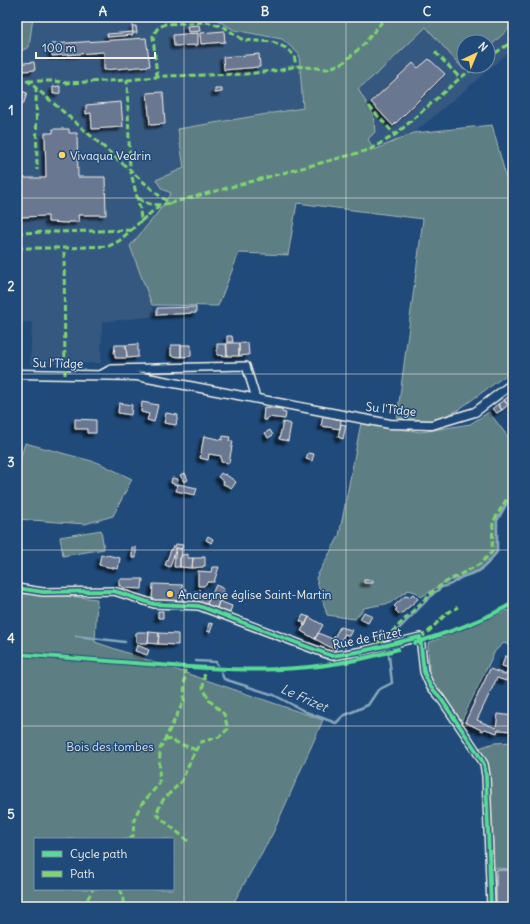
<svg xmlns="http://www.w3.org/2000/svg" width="530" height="924" font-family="Delius,sans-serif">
<defs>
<filter id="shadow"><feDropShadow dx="-3.5" dy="3.5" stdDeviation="1" flood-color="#0009"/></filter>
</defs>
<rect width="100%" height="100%" fill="#1f4a7a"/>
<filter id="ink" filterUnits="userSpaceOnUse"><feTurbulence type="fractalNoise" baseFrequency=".025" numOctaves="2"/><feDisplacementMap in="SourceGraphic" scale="8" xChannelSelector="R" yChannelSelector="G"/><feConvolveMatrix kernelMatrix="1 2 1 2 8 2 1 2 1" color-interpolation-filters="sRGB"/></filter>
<g filter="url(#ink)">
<!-- built -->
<path fill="#365881" d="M33 17H212L234 30 282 39 299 54 303 108 178 129 184 168 171 193 156 215 130 247 156 316 102 322 101 363 30 365 32 322H17V53L29 47Z
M513 25V49L414 133 374 150 368 139 358 89 380 71 426 27 464 69 468 66H488V48Z"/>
<!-- green -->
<path fill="#5d7e83" stroke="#a8b8b6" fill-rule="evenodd" d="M17 17H33L29 47 17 53Z
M169 17H513V25L488 48V42H464V66H468L464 70 426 27 380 71 358 89 373 114 375 132 368 139 374 150 414 133 492 125 513 203V370L458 410 434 421 397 418 423 219 297 203 288 255 239 253 218 306 152 305 130 246 156 215 171 193 162 189 156 180 184 168 178 129 303 108 299 54 282 39 234 30 212 17Z
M489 412 509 438 513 445V492L497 521V552L489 562 479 571 444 583 421 597 416 592 408 590 390 603 364 608 355 619 327 615 316 578 339 536 361 423 421 432 470 424Z
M25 443 99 463 132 479 113 516 85 524 17 519V469Z
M101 530 104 549 63 556 60 537Z
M17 591 97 599 95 642 323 720 272 835 231 907H17ZM35 839H173V889H35Z
M508 610 513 615V647L504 643 495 651 461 722 429 676 428 643Z
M513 742V869L493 868 489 769 479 748 494 743Z"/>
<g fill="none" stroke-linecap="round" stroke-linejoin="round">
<!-- stream -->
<path stroke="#89a8bc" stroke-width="2.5" d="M76 636 125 642
M386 642 434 593 442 587 451 584 462 577 479 571 487 564 497 552V521L513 492
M196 661 216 662 218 667
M220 670 224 679 274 695 306 712 336 723 343 716 368 705 378 690 392 683 389 656"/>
</g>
<!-- building -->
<path fill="#6b7791" stroke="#f4f1e8" filter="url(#shadow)" d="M199 25 200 31 188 32 187 26Z
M132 26H136L137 33H133Z
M224 31 225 42 201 44 200 33Z
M133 32V35L108 37 107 34Z
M198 33V45L174 46 173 35Z
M146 38 150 66 104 70V52L52 56 51 44Z
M259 54 260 67 224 70 223 57Z
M429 59 445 74 393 126 371 102 413 63 418 68Z
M34 62 35 70 24 71V70H21V65L24 64V63Z
M60 86V93L53 94V87Z
M215 89H222V92L215 93Z
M17 91 21 93V91L27 93 23 105 17 103Z
M163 92 165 124 150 125 147 93Z
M121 102 123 127 92 129 91 113 86 114V105Z
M53 129H69V133H77L78 177H105L106 215H78L79 222H68V223L48 222V216L20 217 19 178H46L45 133H53Z
M196 307V313L157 315V308Z
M227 336H232L233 342H227Z
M227 343H239V356H227Z
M239 343H248L249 355 239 356Z
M138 344V357L127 358 126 345Z
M217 344H226L227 356 217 355Z
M115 345H126L127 358H115V354H114Z
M171 345H181V357L171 356Z
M181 345H191V356L181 357Z
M513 393V401L508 405 504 400Z
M504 400 508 405 502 410 498 404Z
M142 402 158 405 154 422 147 420 149 414 141 412Z
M119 403 132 405 131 415 118 413Z
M498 404 502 410 497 413 492 409Z
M264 407 282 409V412L286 413 285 419 268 417 267 420H263Z
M166 413 178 415 176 425 164 423Z
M323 416 341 420 340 429 321 426Z
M75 419 96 420V433H87V429H75Z
M283 422 291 424 288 441 279 439Z
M341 424 346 425 343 439 338 437Z
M270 430 273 435 268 438 265 433Z
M204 436 222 440 223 436 230 437 229 441H233L229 463 221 462V456L209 454 208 460 200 458Z
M308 453 314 454 312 461 306 459Z
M185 473 188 480 184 482 180 475Z
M221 473 224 475 225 474 235 481 236 482 232 488 223 484 224 482 218 477Z
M172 478 178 479 177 485 171 483Z
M178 484 197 488 195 495 176 491Z
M208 536 213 539 211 543 206 540Z
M176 544 183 545 182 549 176 548 170 567 165 565 171 550 173 546 175 547Z
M132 547 136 548V558H132Z
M176 548 182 549 181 558H180V567H174Z
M188 554V558H193L192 568 180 567V558L182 555Z
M101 555 106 556 107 555 120 558 118 569 99 565Z
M202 557H205V566H203V567L192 568 193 558H202Z
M212 567H219L214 582H208L204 586H198V571L211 572Z
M119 579H143L142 589 122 588V586H119Z
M364 580H373V583H364Z
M153 584 183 585 182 589H186L188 592V595L186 598H183V602L152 601Z
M216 585 224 589 216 610 206 606Z
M195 591 209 598 206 606 194 602Z
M413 594 418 599 400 615 395 610 397 609 394 606 405 596 409 597Z
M219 601 232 606 229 615 216 610Z
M158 611H163V618H158Z
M364 612 372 616 368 623 360 619Z
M303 615 309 617 305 626 303 625 304 623 300 621Z
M309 617 323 625 315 639 301 631Z
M209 623 213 624 210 632 207 631Z
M340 627 352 630 349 636 345 634 340 642 333 639Z
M381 630 385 632 381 639 377 637Z
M138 632H149L148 643H136V633Z
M149 632 159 633 158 644 148 643Z
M159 633 178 634V645L158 644Z
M318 633 340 642 335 650 315 639Z
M137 645 149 650 147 655 135 651Z
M513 653V669L511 668 506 681 497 678 477 720 496 728 498 714 513 716V731L498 730 497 733 485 729 483 731 465 722 490 669 506 675 508 668 502 666 505 656 511 657Z
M496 870H513V907H496Z"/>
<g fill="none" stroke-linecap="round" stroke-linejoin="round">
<!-- minor casing -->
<g stroke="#f4f1e8" stroke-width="10">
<path id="minor" d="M100 375 111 369 246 366 256 398
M17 588 43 592 114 591 154 604 199 606 332 656 363 651 420 637 424 672 430 686 439 696 475 749 484 764 486 776 491 907"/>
</g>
<!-- tertiary casing -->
<g stroke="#f4f1e8" stroke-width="11">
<path id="tertiary" d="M17 374 137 376 390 424 432 425 475 412 513 383"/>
</g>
<!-- minor -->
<use href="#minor" stroke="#1f4a7a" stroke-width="7"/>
<!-- tertiary -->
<use href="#tertiary" stroke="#1f4a7a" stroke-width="8"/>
<!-- quiet -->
<path stroke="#7fd670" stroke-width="3" stroke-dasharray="6 3" stroke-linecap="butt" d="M435 52 460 78
M488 58 513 41
M157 77 153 36 157 29 165 24 207 22 224 27 243 40 273 42 286 48 294 55 296 66
M17 81H28L162 198 171 203 369 150 395 135 460 78 477 66
M28 81H54L67 83 127 80 166 76 246 74 281 70 296 66 327 69 343 63 363 45 386 17
M36 87 37 170
M369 106 395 135
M138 198C149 206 157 206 171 203
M141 221 159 206
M17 233 132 230
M17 248H64
M65 375 64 248 109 246 119 241 141 221 140 209 130 169 127 80
M420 637 427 633 447 613 458 607
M377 642 384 640 433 591 444 583 480 564 492 552 493 522 513 488
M165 738 196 750 199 749
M130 839 133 836 134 820 140 806 159 784 160 749 184 701 185 667
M188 841 156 814 163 800 181 782 193 755 201 742 219 737 228 729 224 714 210 701 203 688 205 669
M120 889 123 896V907
M83 907 93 889"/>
<!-- cycleway casing -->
<g stroke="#1f4a7a" stroke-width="6">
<path id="cycleway" d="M17 588 43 592 114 591 154 604 199 606 332 656 363 651 420 637 424 672 430 686 439 696 475 749 484 764 486 776 491 907
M415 643C449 632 483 621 513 603
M17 654C60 657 103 661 147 664 233 671 314 676 398 649"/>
</g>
<!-- cycleway -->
<use href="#cycleway" stroke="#5adb95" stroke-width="4"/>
</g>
</g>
<!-- grid -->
<path fill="none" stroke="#f4f1e8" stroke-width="1" stroke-opacity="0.55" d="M184 17V907M346 17V907M17 198H513M17 374H513M17 550H513M17 726H513"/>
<!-- markers -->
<g fill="#ffd166" stroke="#1f4a7a" stroke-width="1.5">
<circle cx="62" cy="155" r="4"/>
<circle cx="170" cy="594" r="4"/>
</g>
<g text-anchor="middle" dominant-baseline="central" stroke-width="3" stroke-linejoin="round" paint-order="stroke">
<!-- poi labels -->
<g font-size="12" fill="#f4f1e8" stroke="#1f4a7a" text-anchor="start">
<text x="70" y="155">Vivaqua Vedrin</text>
<text x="178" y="594">Ancienne église Saint-Martin</text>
</g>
<!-- street labels -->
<g font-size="12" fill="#f4f1e8" stroke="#1f4a7a">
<text transform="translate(58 363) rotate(1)">Su l'Tîdge</text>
<text transform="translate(391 409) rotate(6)">Su l'Tîdge</text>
<text transform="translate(367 638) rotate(-11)">Rue de Frizet</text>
</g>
<!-- park labels -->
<g font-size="12" fill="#dde0d9" stroke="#1f4a7a">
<text x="110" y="746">Bois des tombes</text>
</g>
<!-- water labels -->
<g font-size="13" font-style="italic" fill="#d9dfdd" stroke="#1f4a7a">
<text transform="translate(304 698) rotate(24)">Le Frizet</text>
</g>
</g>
<!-- margin -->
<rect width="530" height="924" fill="none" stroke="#1f4a7a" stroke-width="44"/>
<!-- legend -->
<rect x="34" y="838" width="140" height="52" fill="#1f4a7a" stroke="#748da6"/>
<rect x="42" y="851" width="20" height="6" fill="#5adb95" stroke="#748da6"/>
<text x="70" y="858" font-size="12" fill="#f4f1e8">Cycle path</text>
<rect x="42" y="871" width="20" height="6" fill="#7fd670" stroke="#748da6"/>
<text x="70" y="878" font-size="12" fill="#f4f1e8">Path</text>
<!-- north arrow -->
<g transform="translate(476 54) rotate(44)"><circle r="19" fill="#1f4a7a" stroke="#748da6"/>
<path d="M0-3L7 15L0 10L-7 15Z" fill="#ffd166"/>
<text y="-6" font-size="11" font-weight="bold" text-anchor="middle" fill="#f4f1e8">N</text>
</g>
<!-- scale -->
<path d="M36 52v6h119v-6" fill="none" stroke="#f4f1e8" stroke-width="2"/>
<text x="42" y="52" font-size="12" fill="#f4f1e8" stroke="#1f4a7a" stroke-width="3" paint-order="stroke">100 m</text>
<rect x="22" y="22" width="486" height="880" fill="none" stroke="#f4f1e8" stroke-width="1.5"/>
<g font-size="13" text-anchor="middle" font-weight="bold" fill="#f4f1e8">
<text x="103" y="16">A</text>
<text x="265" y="16">B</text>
<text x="427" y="16">C</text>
<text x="11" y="115">1</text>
<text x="11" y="291">2</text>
<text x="11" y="467">3</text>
<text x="11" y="643">4</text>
<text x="11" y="819">5</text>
</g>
</svg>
